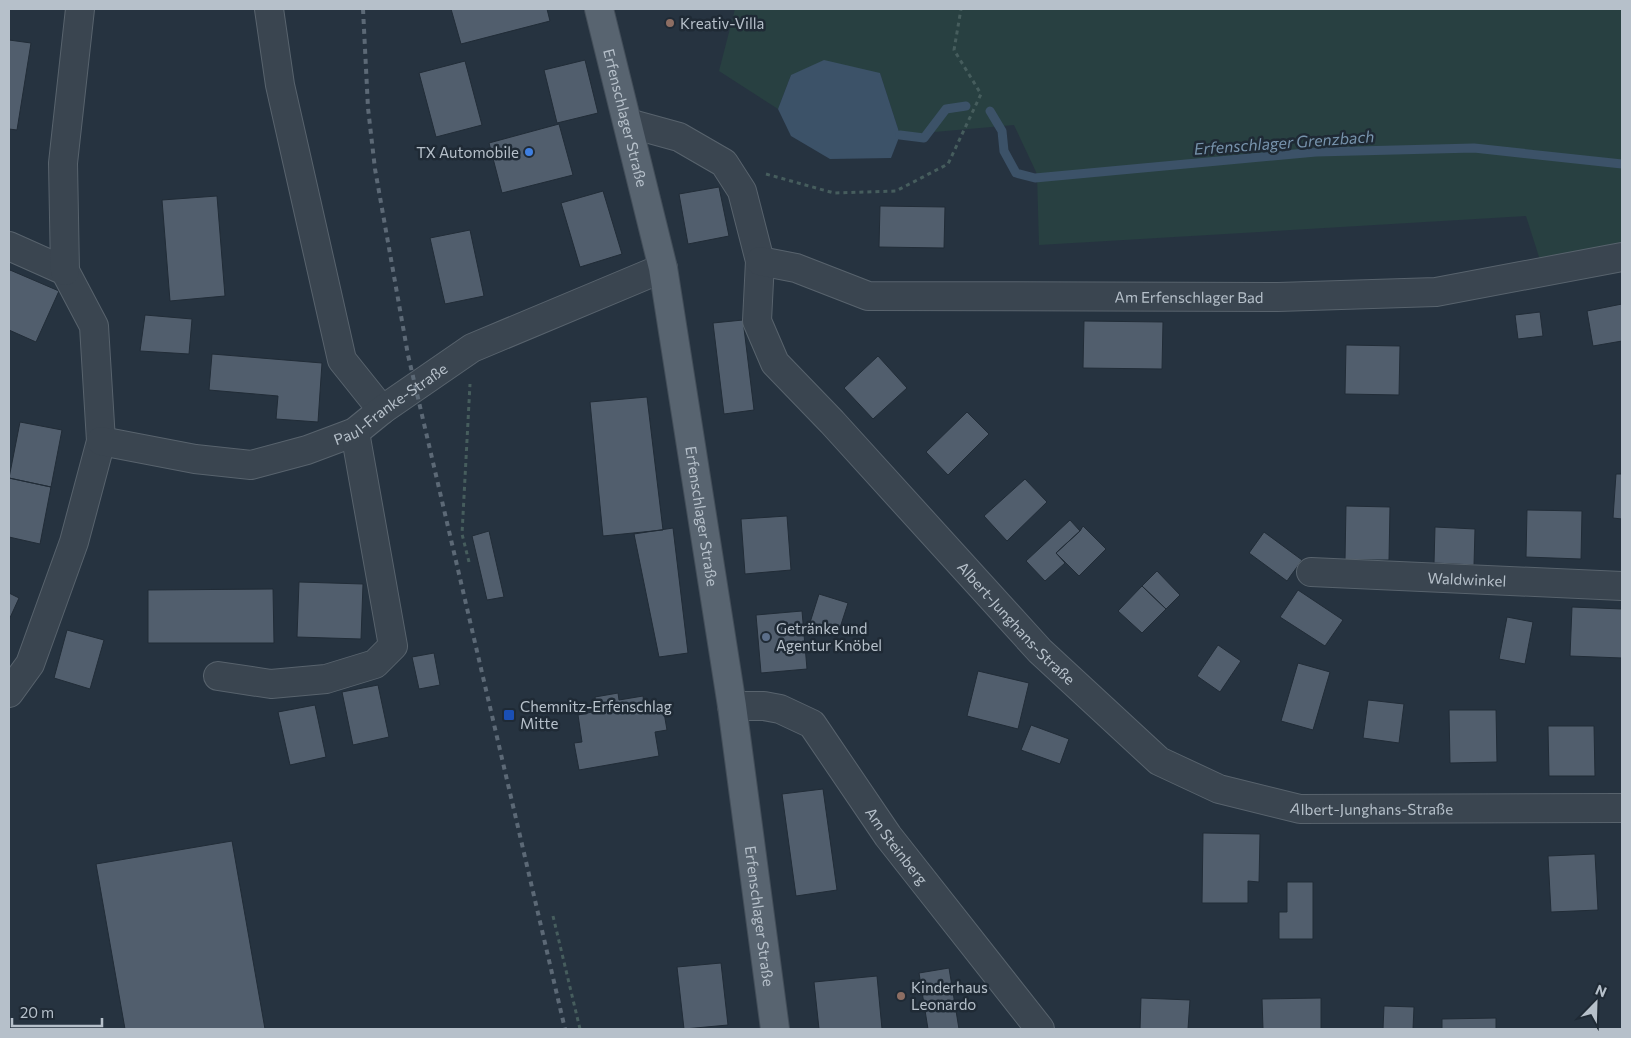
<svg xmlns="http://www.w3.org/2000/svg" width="1631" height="1038" font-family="Commissioner,sans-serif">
<rect width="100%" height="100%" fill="#263340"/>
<!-- green -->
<path fill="#284041" d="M735 9H1622V242L1540 260 1526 216 1039 245 1037 174 1014 125 900 135 880 73 791 75 778 109 719 71Z"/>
<!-- water -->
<path fill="#3c5268" d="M824 60 880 73 900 135 891 158 830 159 791 136 778 109 791 75Z"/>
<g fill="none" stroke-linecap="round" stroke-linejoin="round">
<!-- stream -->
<path stroke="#3c5268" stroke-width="9" d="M990 111 1002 131 1004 151 1016 173 1035 178 1316 152 1474 148 1622 164
M900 135 924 138 946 109 966 106"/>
</g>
<!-- building -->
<path fill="#515e6d" stroke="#212c37" d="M451 9H547L550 21 461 44Z
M9 40 31 43 17 130 9 129Z
M585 60 598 113 557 123 544 70Z
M465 61 482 125 436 137 419 73Z
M559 124 573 175 502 193 489 143Z
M719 187 729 236 688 244 679 194Z
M603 191 622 254 580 267 561 203Z
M217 196 225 296 170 301 162 200Z
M880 206 945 207 944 248 879 247Z
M470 230 484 296 445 304 430 238Z
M10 270 59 291 36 342 9 330V273Z
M1622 304V341L1593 346 1587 311Z
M1540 312 1543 336 1518 339 1515 315Z
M145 315 192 319 189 354 140 351Z
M743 320 754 410 724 414 713 323Z
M1084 321 1163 322 1162 369 1083 368Z
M1346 345 1400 346 1399 395 1345 394Z
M212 354 322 363 318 422 276 419 278 396 209 390Z
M878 356 907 388 873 419 844 388Z
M647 397 663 530 603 536 590 402Z
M967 412 989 434 948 475 926 452Z
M20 422 62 430 51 487 9 478Z
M1616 474H1622V519L1613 518Z
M9 478 51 487 40 544 9 537Z
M1025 479 1047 502 1007 541 984 516Z
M1346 506 1390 507 1389 560H1345Z
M1527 510 1582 511 1581 559 1526 557Z
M787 516 791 570 745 574 741 519Z
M1070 520 1080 531 1056 553 1065 563 1045 581 1026 561Z
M1083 526 1106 549 1079 576 1056 553 1080 531Z
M1435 527 1475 529 1474 565 1434 563Z
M673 528 688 653 659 657 634 534Z
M489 531 504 597 487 600 472 536Z
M1264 532 1302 560 1287 581 1249 553Z
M1157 571 1180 595 1166 609 1142 586Z
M299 582 363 584 361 639 297 637Z
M1142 586 1166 609 1142 633 1118 611Z
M273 589 274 643H148V590Z
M1298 590 1343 620 1325 646 1280 617Z
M9 593 19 598 9 620Z
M819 594 848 603 837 637 808 629Z
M1572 607 1622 609V658L1570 656Z
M802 611 807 669 761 673 756 615Z
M1507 617 1533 622 1525 664 1499 659Z
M67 630 104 640 90 689 54 678Z
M1218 645 1241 661 1220 692 1197 676Z
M434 653 440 685 419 689 412 657Z
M1298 663 1330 672 1313 730 1281 721Z
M978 671 1029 683 1018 729 967 716Z
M378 685 389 737 353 745 342 692Z
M618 693 619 700 643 696 644 704 662 701 667 730 655 732 659 756 579 770 574 743 582 742 578 715 597 711 595 697Z
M1368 700 1404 704 1399 743 1363 738Z
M315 705 326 757 290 765 278 712Z
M1449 710H1496L1497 762 1450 763Z
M1031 725 1069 739 1060 764 1021 750Z
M1548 726H1594L1595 776H1549Z
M823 789 837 890 796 896 782 794Z
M1203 833 1260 834 1259 882 1248 881V903H1202Z
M232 841 265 1029H125L96 864Z
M1595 854 1598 910 1551 912 1548 856Z
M1287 882H1313V939H1279V912H1287Z
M721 963 728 1025 684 1029 677 967Z
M949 968 959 1029H928L919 973Z
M877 976 882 1029H819L814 982Z
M1141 998 1190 1000 1188 1029H1140Z
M1321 998V1029H1263L1262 999Z
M1384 1006 1414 1007 1413 1029H1383Z
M1496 1018V1029H1442V1019Z"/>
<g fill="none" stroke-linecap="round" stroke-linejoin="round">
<!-- minor casing -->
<g stroke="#58636d" stroke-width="30">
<g id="minor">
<path d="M269 9 280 85 342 360 382 410"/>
<path id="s1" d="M628 123 679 137 724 163 742 191 760 261 757 321 775 363 832 422 1040 651 1159 761 1219 789 1300 809 1622 808"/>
<path d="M9 246 65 271 94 326 101 441 74 542 30 664 9 693"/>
<path id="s2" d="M760 261 796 268 868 296 1278 297 1436 292 1622 257"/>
<path d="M65 271 63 163 80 9"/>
<path id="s3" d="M101 441 195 459 251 465 307 450 355 432 382 410 472 348 663 268"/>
<path id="s4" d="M1311 572 1622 586"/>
<path d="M218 676 271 684 326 679 375 664 393 646 355 432"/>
<path id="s5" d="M732 706H764L780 709 812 724 888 836 1040 1029"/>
</g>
</g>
<!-- major casing -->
<g stroke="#434e59" stroke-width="30">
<g id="major">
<path id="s6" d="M599 9 663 268 732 706 775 1029"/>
</g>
</g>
<!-- path -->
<path stroke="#465d5d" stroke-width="3" stroke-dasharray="4 4" stroke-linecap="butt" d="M766 174 834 193 896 191 948 164 981 94 954 50 961 9
M469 562 462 534 470 384
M553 916 580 1029"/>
<!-- minor -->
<use href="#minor" stroke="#3a4550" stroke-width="28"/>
<!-- major -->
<use href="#major" stroke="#586470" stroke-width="28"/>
<!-- rail -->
<path stroke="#5c6976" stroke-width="4" stroke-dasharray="5 5" stroke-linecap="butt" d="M363 9 368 108 375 169 408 355 565 1029"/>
</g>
<!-- markers -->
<g fill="#8d6e63" stroke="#1f2a35" stroke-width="2">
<circle cx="670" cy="23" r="5"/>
<circle cx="901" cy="996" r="5"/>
</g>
<circle fill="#3f7fe0" stroke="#1f2a35" stroke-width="2" cx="529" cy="152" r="5"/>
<circle fill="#5c6f8a" stroke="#1f2a35" stroke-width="2" cx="766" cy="637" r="5"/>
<rect fill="#1a4fb4" stroke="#1f2a35" stroke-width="2" x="503" y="709" width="12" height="12" rx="2.5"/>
<g text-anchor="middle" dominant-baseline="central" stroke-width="5" stroke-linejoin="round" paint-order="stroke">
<!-- poi labels -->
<g font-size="15" fill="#b6c0ca" stroke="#1f2a35" text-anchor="start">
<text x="680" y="23">Kreativ-Villa</text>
<text x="519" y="152" text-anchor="end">TX Automobile</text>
<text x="776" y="628">Getränke und<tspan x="776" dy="17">Agentur Knöbel</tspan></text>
<text x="520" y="706">Chemnitz-Erfenschlag<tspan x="520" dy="17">Mitte</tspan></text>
<text x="911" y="987">Kinderhaus<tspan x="911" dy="17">Leonardo</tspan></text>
</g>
<!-- street labels -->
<g font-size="15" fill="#b6c0ca" stroke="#1f2a35">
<text stroke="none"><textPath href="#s6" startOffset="112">Erfenschlager Straße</textPath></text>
<text stroke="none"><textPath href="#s2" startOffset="435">Am Erfenschlager Bad</textPath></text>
<text stroke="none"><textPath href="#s3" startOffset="306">Paul-Franke-Straße</textPath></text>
<text stroke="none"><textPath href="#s6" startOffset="518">Erfenschlager Straße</textPath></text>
<text stroke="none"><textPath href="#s4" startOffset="156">Waldwinkel</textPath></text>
<text stroke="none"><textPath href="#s1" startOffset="671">Albert-Junghans-Straße</textPath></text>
<text stroke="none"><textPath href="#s1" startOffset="1091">Albert-Junghans-Straße</textPath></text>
<text stroke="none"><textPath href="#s5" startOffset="232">Am Steinberg</textPath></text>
<text stroke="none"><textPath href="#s6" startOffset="922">Erfenschlager Straße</textPath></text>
</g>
<!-- water labels -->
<g font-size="16" font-style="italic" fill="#7793ac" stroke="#1f2a35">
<text transform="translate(1284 142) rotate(-4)">Erfenschlager Grenzbach</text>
</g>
</g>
<!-- border -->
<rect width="1631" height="1038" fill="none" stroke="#b6c0ca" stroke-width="20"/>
<!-- north arrow -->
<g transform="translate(1596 1003) rotate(23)" stroke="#1f2a35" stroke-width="4" paint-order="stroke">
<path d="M0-4L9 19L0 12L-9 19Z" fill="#b6c0ca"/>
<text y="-8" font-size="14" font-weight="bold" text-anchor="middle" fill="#b6c0ca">N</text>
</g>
<!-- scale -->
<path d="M12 1018v8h90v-8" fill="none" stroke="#b6c0ca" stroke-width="2.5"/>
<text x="20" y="1018" font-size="15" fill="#b6c0ca" stroke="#1f2a35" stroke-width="4" paint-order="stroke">20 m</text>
</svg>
